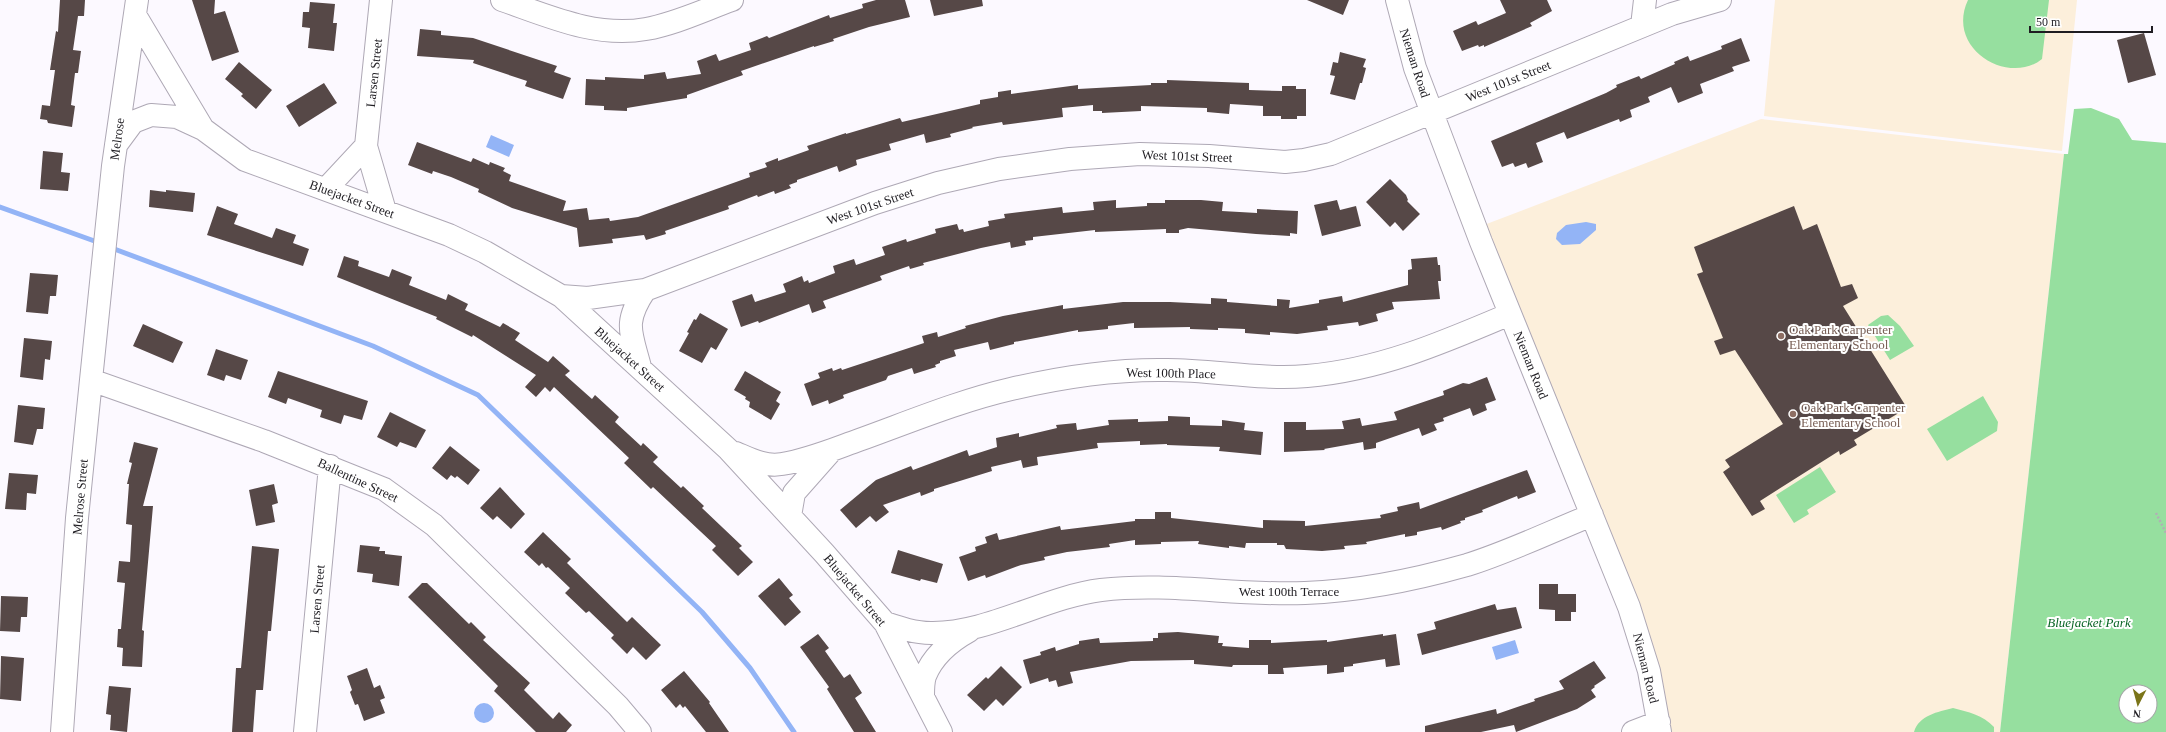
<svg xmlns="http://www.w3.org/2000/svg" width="2166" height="732" font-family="Georgia,serif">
<rect width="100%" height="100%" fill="#fcf9ff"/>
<!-- education -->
<path fill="#fcefdb" d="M1775 0H2077L2062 151 1764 116Z
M1761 119 2064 154 2000 732H1660L1649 671 1476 228Z"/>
<!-- green -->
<path fill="#96df9f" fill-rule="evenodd" d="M1968 0H2049L2042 59C2009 86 1945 49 1968 0Z
M2091 108 2119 119 2132 140 2166 143V732H2000L2064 154H2068L2074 109ZM2126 692H2150V716H2126Z
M1888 315 1900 326 1914 346 1890 360 1868 325 1881 316Z
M1983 396 1998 422 1997 431 1947 461 1927 429Z
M1820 467 1836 492 1807 510 1809 514 1794 523 1776 495Z
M1953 708C1968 712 1983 715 1994 727V732H1914C1919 715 1938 712 1953 708Z"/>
<!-- water -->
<path fill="#93b4f6" d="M491 135 514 145 509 157 486 147Z
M1586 222 1596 224V230L1580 244 1562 245 1556 239 1557 233 1566 225Z
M1515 640 1519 653 1496 660 1492 647Z
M474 713a10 10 0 1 1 20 0a10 10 0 1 1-20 0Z"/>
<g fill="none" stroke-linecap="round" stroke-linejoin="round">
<!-- stream -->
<path stroke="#93b4f6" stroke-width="5" d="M0 207 100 243
M109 247 373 346 478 395 702 612 750 668 794 732"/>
</g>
<!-- building -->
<path fill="#564847" d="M60 0H85L84 16H78L73 50 81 51 78 73H75L71 105 75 106 72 127 48 123 47 120 40 119 42 105 50 106 55 70H50L56 31 58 32Z
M192 0H215L214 14 225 11 239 52 212 61Z
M876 0H905L910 17 869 27 833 39 834 41 814 47V46L741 71 743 75 687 95V98L627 108V111L604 110V106L585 105 586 79 605 80V77L644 79V75L665 72 667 79 701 74 697 61 716 54 719 61 751 50 749 43 767 36 769 38 829 15 830 18 863 8 862 4Z
M930 0H982L983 6 934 16Z
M1307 0H1349L1343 15Z
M1500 0H1547L1552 11 1530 23 1532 26 1505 38 1484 47V45L1479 47 1478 45 1462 51 1453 31 1476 21 1478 25 1506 13Z
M310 2 335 4 333 23H337L334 51 308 48 310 28 302 27 303 12H309Z
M420 29 441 31V35L473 38 557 66 554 72 571 78 563 99 525 86 527 81 473 63 474 60 417 56Z
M2144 33 2156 75 2128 83 2117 40Z
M1741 38 1750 61 1732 67 1734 71 1700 84 1703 93 1678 103 1671 87 1648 97 1650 102 1630 110 1632 117 1620 122 1619 119 1567 139 1564 132 1536 143 1543 162 1528 168 1526 163 1515 167 1513 163 1502 167 1491 141 1606 93 1617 87 1616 85 1639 76 1641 79 1675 64 1674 62 1688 56 1690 61 1722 49 1721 46Z
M1340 52 1366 59 1363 67 1366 68 1362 83H1360L1355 100 1330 94 1335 76 1330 75 1333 62 1338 63Z
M239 62 272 90 256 109 241 96 243 94 225 79Z
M1167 80 1249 83V90L1282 91V86H1296V89H1306V116H1297V119H1281V116H1263V106L1230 104 1229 114 1207 112V108L1141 106V111L1102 113V111H1093V105L1062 108 1063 117 1003 125 1002 122 972 127 973 128 950 134 951 137 926 143 924 134 889 144 891 150 856 160 857 165 839 172 837 166 797 180V182L789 185 791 188 775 194 774 191 758 197 757 195 728 206 729 209 665 231 666 234 646 240 644 235 612 239 613 243 579 247 577 228 512 208 478 192 479 189 451 177 433 171 432 174 408 165 417 142 471 162 473 158 489 165 490 162 505 168 503 171 511 175 509 181 566 201 563 211 587 208 589 220 609 218 610 221 638 217 750 177 749 173 767 167 765 163 778 158V161L809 150 807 146 846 133V134L900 118 902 122 980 104V100L998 97V92L1011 90V94L1078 85V89L1151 85V83H1167Z
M324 83 337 103 299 127 286 106Z
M43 151 63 153 61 172 70 173 68 191 40 189Z
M1390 179 1406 195 1408 200 1407 201 1420 214 1403 231 1395 222 1390 227 1366 202Z
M150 190 166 192V190L195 193 193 212 149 207Z
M1116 200V208L1147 206V203H1165V200H1201L1223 202 1222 211 1257 213V209L1298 211 1297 234 1290 233V236L1256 234 1188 228 1179 230V233H1166V229L1095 232V230L1033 237V240L1025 241 1026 245 1011 248 1010 242 981 248 923 263 924 265 910 269 909 266 880 276 882 280 823 301 826 308 812 313 809 304 759 323 758 321 741 327 732 301 752 294 755 302 786 292 783 284 802 276 804 282 808 280 809 283 835 273 833 266 854 259 856 265 885 255 882 247 906 239 907 242 936 233 935 229 957 224 959 230 963 229 964 232 989 226 988 221 1005 218 1004 214 1062 207 1063 213 1094 210 1093 202Z
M1337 200 1340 210 1356 206 1361 226 1322 236 1314 205Z
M217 206 238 214 234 224 272 238 276 228 296 235 293 243 309 249 303 266 207 235Z
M1794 206 1803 230 1817 224 1841 287 1852 284 1858 298 1843 306 1907 408 1854 440 1857 445 1840 455 1839 451 1760 501 1765 509 1752 516 1723 472 1730 467 1725 460 1783 424 1735 350 1720 355 1714 341 1723 338 1697 274 1703 272 1694 247Z
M344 256 359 261 358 266 389 277 392 269 412 277 409 285 446 300 448 294 468 304 465 310 500 327 503 323 520 333 515 340 548 362 553 356 570 371 565 375 592 399 595 395 619 417 615 422 641 446 643 443 658 457 653 462 681 488 683 486 704 506 702 508 742 546 739 548 753 562 738 576 712 550 716 546 653 487 651 489 624 463 629 458 554 387 550 392 545 387 536 397 525 387 536 375 473 335 472 337 436 319 437 317 337 277Z
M1437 257 1438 265H1440L1441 281H1438L1440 299 1392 302 1394 309 1376 314 1378 321 1359 326 1358 322 1327 326 1328 330 1297 334 1270 332V335L1245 333V329L1218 328V330L1190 329V327L1134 328V323L1108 326V329L1078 332V330L1014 342V344L990 350 988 342 954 350 956 356 940 361V363L935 365 936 367 914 374 912 368 888 376 886 380 843 395 844 398 829 404 828 400 812 406 804 384 820 378 818 373 832 368 833 371 841 368 842 370 924 343 922 336 937 332 938 337 966 328 965 326 1003 316 1063 305V309L1123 302H1170L1211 304V298L1227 299V302L1277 306V299L1290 300 1289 308 1319 303V300L1342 296 1343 302 1408 285V270L1412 269 1411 259Z
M30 273 58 275 56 296H50L48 314 26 312Z
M700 313 728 329 716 350 711 347 702 363 679 351 689 333 687 332 694 319 696 320Z
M143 324 183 342 173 363 133 346Z
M24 338 52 341 50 360 45 359 43 380 20 377Z
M216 349 248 360 241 380 226 375 224 381 207 375Z
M278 371 368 401 362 420 344 415 341 424 320 417 322 410 288 398 286 404 268 397Z
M745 371 781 392 776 401 780 404 771 420 749 407 750 402 745 399 746 397 734 390Z
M1487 377 1496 400 1485 404 1487 410 1473 416 1470 408 1443 418 1444 421 1434 424 1437 430 1422 436 1419 428 1376 443V448L1364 450 1363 442 1324 449 1325 450 1284 452V422H1306V430L1344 429 1342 421 1360 418 1362 426 1397 420 1394 412 1444 395 1443 391 1463 383 1469 384Z
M18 405 45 408 43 429H37L33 445 14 442Z
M390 412 426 430 416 448 400 442 397 447 377 437Z
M1168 416 1190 417V425L1222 426V420L1245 423 1244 430 1263 432 1261 455 1219 451 1220 447 1167 445V444L1140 445V441L1097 443 1098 448 1037 457 1038 465 1023 468 1021 460 991 467 992 471 934 489V491L921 496 920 492 883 505 889 512 876 522 870 516 856 528 840 510 876 480 911 466 913 470 967 450 969 456 997 447 996 438 1019 433V437L1057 428 1056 425 1076 423 1077 430 1109 425 1108 420 1138 419V422L1168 421Z
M134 442 158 448 143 506H153L142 630 144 631 142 667 122 666 123 648 117 647 118 629H121L125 583 117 582 119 561 130 562 132 525 126 524 129 484H127L132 463 129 462Z
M450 446 480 470 468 485 457 476 455 478 451 475 447 480 432 468Z
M1527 470 1536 492 1518 499 1517 496 1482 510 1483 512 1465 518V520L1460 521 1461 523 1442 530 1441 527 1417 532V535L1405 537V534L1366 542 1367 544 1344 546 1345 549 1322 551 1286 549 1284 545H1277V543H1246L1245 548 1229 546V548L1198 544 1199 541 1161 542V544L1135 545V540L1109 544 1110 547 1067 552 1044 557 1045 560 1021 565 986 578 985 575 968 581 959 557 976 551 975 547 987 543 985 537 997 533 999 540 1060 526 1061 530 1135 521V519H1155V512H1171V518L1263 528V520L1305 521V526L1381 518 1380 515 1398 511 1397 507 1419 502 1420 509Z
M9 473 38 475 36 494 27 493 26 510 5 509Z
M274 484 278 503 272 505 275 522 256 526 249 490Z
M500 487 525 514 511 529 497 516 493 520 480 508Z
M543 532 571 559 567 563 627 622 632 617 661 645 646 660 633 647 627 654 611 638 614 635 589 611 586 613 565 593 570 588 548 567 546 568 542 563 539 566 524 552Z
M360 545 380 547 379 551H385V554L402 556 399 586 372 582 373 574 357 572Z
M252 546 279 549 271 631H268L263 690H256L253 732H232L236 668H241Z
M898 550 943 564 937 583 921 579 920 581 891 573Z
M779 578 793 595 789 598 801 612 785 626 758 596Z
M422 583H427L469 624 471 622 486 637 483 640 530 683 524 690 553 719 559 712 572 725 566 732H536L494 691 498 686 408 597Z
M1539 584H1558V594H1576V612H1571V621H1555V610L1539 609Z
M1 596 28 597 27 617H21L20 632 0 631Z
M1495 604 1497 610 1516 607 1522 628 1422 655 1417 634 1436 629 1434 622Z
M1178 632 1219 636 1218 643H1223L1222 646 1249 648V640H1271V643L1327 640V642L1383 634V636L1396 634 1400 665 1386 667 1385 659 1353 664V666L1344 667V672L1327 674V665L1283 668 1284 674H1268V665H1233L1232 667 1194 664V660L1131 661 1070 672 1073 683 1058 687 1056 680 1049 682 1048 678 1030 684 1023 660 1041 655 1040 652 1055 647 1056 651 1079 644V641L1099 638 1100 643 1153 641V638H1158V633Z
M818 634 829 648 825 651 844 678 850 674 862 693 855 698 876 732H854L827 689 829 687 800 647Z
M1 656 24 658 21 701 0 699Z
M1594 661 1606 678 1594 686 1595 687 1591 690 1596 697 1577 709 1516 732 1514 725 1481 732H1425V726L1496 709 1497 714 1535 701 1534 699 1564 689 1559 681Z
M1001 666 1022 687 1003 706 996 699 984 711 967 695 986 677 988 679Z
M367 668 374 688 380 685 385 698 380 700 385 713 364 721 358 704 355 705 350 692 352 690 347 676Z
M684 671 710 702 709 703 729 732H706L685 706 683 708 680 704 676 708 661 690Z
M109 686 131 688 127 732 110 730 111 715 106 714Z"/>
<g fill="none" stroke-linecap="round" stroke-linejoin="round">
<!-- minor casing -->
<g stroke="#aea8b5" stroke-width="24">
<path id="minor" d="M381 0 366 146 385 211
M502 0C548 16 596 38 646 29 675 24 704 10 732 0
M1397 0 1415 68 1481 242 1629 607 1649 671 1660 732
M135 15 203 129
M1642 26 1645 0
M116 145 133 122 151 115 177 117 203 129 245 160 449 235 485 252 561 296 729 450 824 553 885 623 941 732
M326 189 366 146
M561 296 588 298 645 290 875 203 938 183 999 169 1070 159 1140 154 1209 156 1285 162 1304 160 1331 154 1672 14 1720 0
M640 367C631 332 623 323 645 290
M91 380 264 441 384 489 434 525 618 706 640 732
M736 453C750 459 765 467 782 464 808 460 834 449 859 440 909 422 959 401 1011 389 1062 377 1114 369 1167 370 1214 370 1260 380 1307 376 1380 370 1444 342 1510 314
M790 516 794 493 832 450
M885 623C900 628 915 633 931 633 987 634 1045 597 1101 590 1170 582 1236 596 1305 593 1360 591 1414 580 1467 565 1509 552 1552 531 1592 515
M923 696C923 690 923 682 925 676 933 656 951 641 969 631
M62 732 77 518 91 380 113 166 137 0
M305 732 330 466
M1633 732 1659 722"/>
</g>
<!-- path -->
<path stroke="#b2afb5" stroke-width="2.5" stroke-dasharray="2 2" stroke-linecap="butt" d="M2156 513 2166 533"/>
<!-- minor -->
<use href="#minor" stroke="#fff" stroke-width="22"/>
</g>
<!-- markers -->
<g fill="#8d6e63" stroke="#fff" stroke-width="1.5">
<circle cx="1781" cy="336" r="4"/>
<circle cx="1793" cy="414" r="4"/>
</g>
<g text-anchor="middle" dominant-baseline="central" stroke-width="4" stroke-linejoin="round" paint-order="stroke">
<!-- street labels -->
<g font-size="13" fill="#1f1d22" stroke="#fff">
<text transform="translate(1415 63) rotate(72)">Nieman Road</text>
<text transform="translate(374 73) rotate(-84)">Larsen Street</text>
<text transform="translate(1508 81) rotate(-22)">West 101st Street</text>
<text transform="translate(117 139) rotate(-82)">Melrose</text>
<text transform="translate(1187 156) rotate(2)">West 101st Street</text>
<text transform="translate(352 199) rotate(20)">Bluejacket Street</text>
<text transform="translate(870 206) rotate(-19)">West 101st Street</text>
<text transform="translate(630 359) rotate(42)">Bluejacket Street</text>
<text transform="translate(1531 365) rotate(68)">Nieman Road</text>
<text transform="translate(1171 373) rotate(1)">West 100th Place</text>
<text transform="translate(358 480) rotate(25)">Ballentine Street</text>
<text transform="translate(80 497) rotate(-85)">Melrose Street</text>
<text transform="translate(855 590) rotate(50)">Bluejacket Street</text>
<text x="1289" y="591">West 100th Terrace</text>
<text transform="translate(317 599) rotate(-85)">Larsen Street</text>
<text transform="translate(1646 668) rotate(76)">Nieman Road</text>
</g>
<!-- education labels -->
<g font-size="13" fill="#785e54" stroke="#fff" text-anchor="start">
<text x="1789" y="329">Oak Park Carpenter<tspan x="1789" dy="15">Elementary School</tspan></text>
<text x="1801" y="407">Oak Park-Carpenter<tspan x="1801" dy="15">Elementary School</tspan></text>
</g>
<!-- park labels -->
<g font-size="13" font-style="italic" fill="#096525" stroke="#fff">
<text x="2089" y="622">Bluejacket Park</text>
</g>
</g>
<!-- north arrow -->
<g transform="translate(2138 704) rotate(186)"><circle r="19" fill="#ffffff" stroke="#a5a5a7"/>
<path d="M0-3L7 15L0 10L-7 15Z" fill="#7b7519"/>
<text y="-6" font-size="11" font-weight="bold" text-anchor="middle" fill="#1f1d22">N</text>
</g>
<!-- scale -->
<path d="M2030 26v6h122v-6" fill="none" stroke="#1f1d22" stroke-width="2"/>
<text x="2036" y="26" font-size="12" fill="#1f1d22" stroke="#ffffff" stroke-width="3" paint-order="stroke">50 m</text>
</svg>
